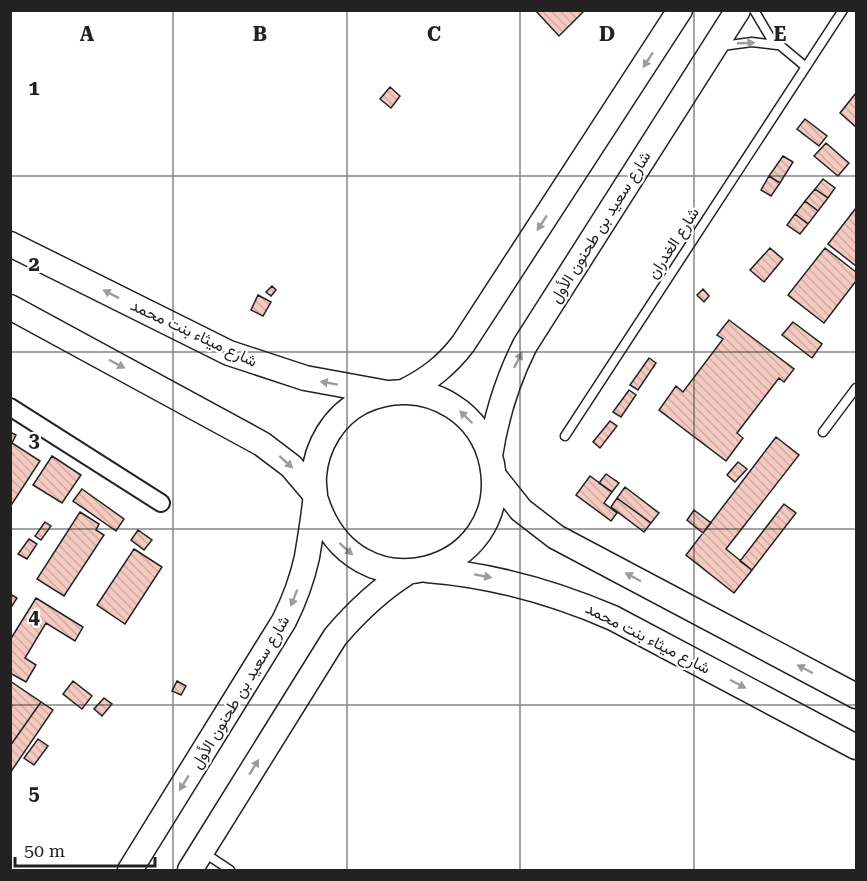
<svg xmlns="http://www.w3.org/2000/svg" width="867" height="881" font-family="'Roboto Serif',Vazirmatn,serif">
<defs>
<pattern id="building-back-hatch" width="6" height="6" patternUnits="userSpaceOnUse" patternTransform="scale(1.5)"><rect width="6" height="6" fill="#f3c9c0"/><path d="M-1 5l2 2M0 0l6 6M5-1l2 2" fill="none" stroke="#d0aca5"/></pattern>
</defs>
<rect width="100%" height="100%" fill="#fff"/>
<!-- building -->
<path fill="url(#building-back-hatch)" stroke="#222" stroke-width="1.5" d="M535 10H585L559 36Z
M390 87 400 96 391 108 380 99Z
M856 93V127L840 113Z
M805 119 827 136 819 146 797 129Z
M826 143 849 163 838 176 814 156Z
M783 156 793 162 780 183 769 176Z
M769 176 780 183 771 196 761 190Z
M823 179 835 188 828 198 815 189Z
M815 189 828 198 818 211 805 201Z
M805 201 818 211 808 224 795 214Z
M856 208V266L828 244Z
M795 214 808 224 800 234 787 225Z
M770 248 783 259 764 282 750 270Z
M825 248 856 272V281L824 323 788 295Z
M272 286 276 290 271 296 266 292Z
M703 289 709 296 704 302 697 295Z
M258 295 271 302 263 316 251 310Z
M729 320 794 369 784 382 779 378 737 433 743 438 726 461 659 410 676 386 683 392 723 339 717 335Z
M793 322 822 344 812 358 782 335Z
M649 358 656 363 638 390 630 385Z
M629 390 636 395 621 417 613 412Z
M610 421 617 426 600 448 593 442Z
M10 432 16 435 12 443 40 461 10 507Z
M776 437 799 455 726 549 752 570 734 593 686 555Z
M52 456 81 475 62 503 33 485Z
M738 462 747 469 735 482 727 475Z
M606 474 619 483 612 492 599 483Z
M590 476 612 492 604 503 617 513 611 521 576 495Z
M625 487 659 513 651 523 617 498Z
M82 489 124 519 116 531 73 501Z
M617 498 651 523 644 532 611 507Z
M784 504 796 513 752 570 740 561Z
M694 510 711 523 703 533 687 520Z
M80 512 99 524 96 530 104 535 64 596 37 579Z
M45 522 51 526 41 540 35 536Z
M138 530 152 540 144 550 131 540Z
M29 539 37 544 27 559 18 554Z
M134 549 162 567 125 624 97 605Z
M10 594 17 598 10 609Z
M36 598 83 627 75 641 46 623 25 658 36 665 26 682 10 673V640Z
M10 681 41 702 10 746Z
M73 681 92 696 82 709 63 694Z
M177 681 186 686 181 695 172 691Z
M104 698 112 704 102 716 94 709Z
M41 702 53 710 10 773V746Z
M38 739 48 746 34 765 24 758Z"/>
<g fill="none" stroke-linecap="round" stroke-linejoin="round">
<!-- service casing -->
<g stroke="#222" stroke-width="11">
<path id="service" d="M754 10 770 37 806 67
M722 46 752 42 777 45
M823 432 856 388
M565 436 843 10
M203 852 230 870"/>
</g>
<!-- minor casing -->
<g stroke="#222" stroke-width="20">
<path id="minor" d="M10 407 161 503"/>
</g>
<!-- secondary casing -->
<g stroke="#222" stroke-width="27">
<path id="secondary" d="M10 244 229 353 305 378 387 393
M10 307 262 444 291 466 314 493
M403 392C428 380 446 366 463 344L680 10
M490 456C496 416 507 381 525 345L738 10
M494 476 521 510 556 537 856 696
M427 570C492 575 553 592 613 618L856 747
M130 870 284 621C294 601 302 580 307 557 310 539 313 521 315 503 316 494 313 485 314 476 316 446 334 416 361 402 390 388 424 388 452 406 473 419 487 440 492 464 513 575 354 620 316 500
M190 870 335 637C357 611 379 590 408 572"/>
</g>
<!-- service -->
<use href="#service" stroke="#fff" stroke-width="8"/>
<!-- minor -->
<use href="#minor" stroke="#fff" stroke-width="16"/>
<!-- secondary -->
<use href="#secondary" stroke="#fff" stroke-width="24"/>
</g>
<!-- one-way arrows -->
<defs><path id="oneway-solid" d="M-6-.8H1V-3.2L6.5 0L1 3.2V.8H-6Z" transform="scale(1.5)"/></defs>
<g fill="#9c9c9c">
<use href="#oneway-solid" transform="translate(746 43) rotate(-2)"/>
<use href="#oneway-solid" transform="translate(648 60) rotate(123)"/>
<use href="#oneway-solid" transform="translate(542 223) rotate(123)"/>
<use href="#oneway-solid" transform="translate(111 294) rotate(-153)"/>
<use href="#oneway-solid" transform="translate(518 360) rotate(-64)"/>
<use href="#oneway-solid" transform="translate(117 364) rotate(28)"/>
<use href="#oneway-solid" transform="translate(329 383) rotate(-170)"/>
<use href="#oneway-solid" transform="translate(466 417) rotate(-136)"/>
<use href="#oneway-solid" transform="translate(286 462) rotate(42)"/>
<use href="#oneway-solid" transform="translate(346 549) rotate(42)"/>
<use href="#oneway-solid" transform="translate(483 576) rotate(10)"/>
<use href="#oneway-solid" transform="translate(633 577) rotate(-152)"/>
<use href="#oneway-solid" transform="translate(294 598) rotate(111)"/>
<use href="#oneway-solid" transform="translate(805 669) rotate(-152)"/>
<use href="#oneway-solid" transform="translate(738 684) rotate(28)"/>
<use href="#oneway-solid" transform="translate(254 767) rotate(-58)"/>
<use href="#oneway-solid" transform="translate(184 783) rotate(122)"/>
</g>
<!-- grid -->
<path fill="none" stroke="#222" stroke-width="1.5" stroke-opacity="0.55" d="M173 10V870M347 10V870M520 10V870M694 10V870M10 176H856M10 352H856M10 529H856M10 705H856"/>
<g text-anchor="middle" dominant-baseline="central" stroke-width="4.5" stroke-linejoin="round" paint-order="stroke">
<!-- street labels -->
<g font-size="16" fill="#222" stroke="#fff">
<text transform="translate(600 227) rotate(-58)">شارع سعيد بن طحنون الأول</text>
<text transform="translate(673 243) rotate(-57)">شارع الغدران</text>
<text transform="translate(194 333) rotate(25)">شارع ميثاء بنت محمد</text>
<text transform="translate(648 638) rotate(27)">شارع ميثاء بنت محمد</text>
<text transform="translate(240 692) rotate(-59)">شارع سعيد بن طحنون الأول</text>
</g>
</g>
<g font-size="20" text-anchor="middle" font-weight="bold" fill="#222" stroke="#fff" stroke-width="4.5" stroke-linejoin="round" paint-order="stroke">
<text x="87" y="41">A</text>
<text x="260" y="41">B</text>
<text x="434" y="41">C</text>
<text x="607" y="41">D</text>
<text x="780" y="41">E</text>
<text x="34" y="95">1</text>
<text x="34" y="271">2</text>
<text x="34" y="447">3</text>
<text x="34" y="624">4</text>
<text x="34" y="800">5</text>
</g>
<!-- border -->
<rect width="867" height="881" fill="none" stroke="#222222" stroke-width="24"/>
<!-- scale -->
<path d="M15 857v9h140v-9" fill="none" stroke="#222222" stroke-width="3"/>
<text x="24" y="857" font-size="18" fill="#222222" stroke="#ffffff" stroke-width="4.5" paint-order="stroke">50 m</text>
</svg>
